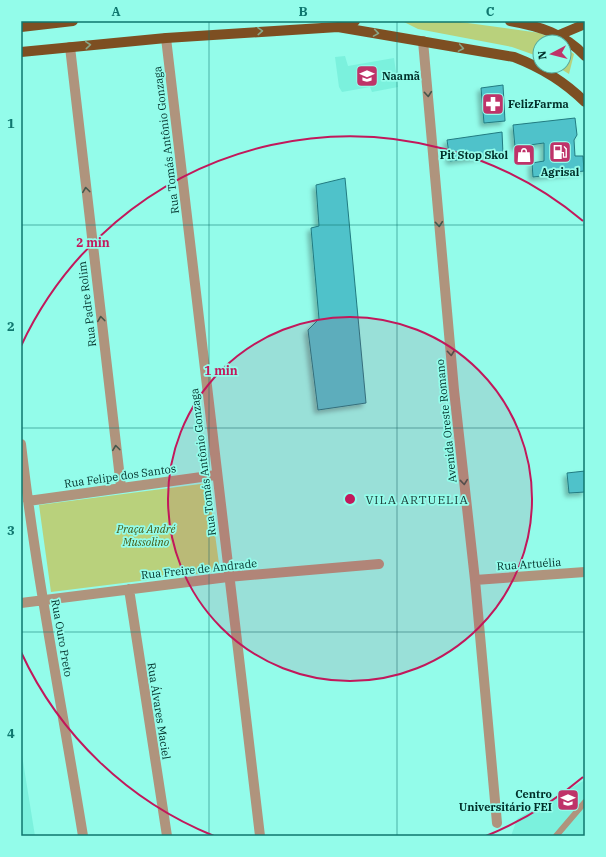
<svg xmlns="http://www.w3.org/2000/svg" width="606" height="857" font-family="'IBM Plex Serif',serif">
<defs>
<filter id="shadow"><feDropShadow dx="-3.5" dy="3.5" stdDeviation="2" flood-color="#0004"/></filter>
</defs>
<rect width="100%" height="100%" fill="#93fcea"/>
<!-- built -->
<path fill="#7bf1dd" d="M345 56 348 66 394 58 398 87 372 92 370 87 342 92 339 87 335 57Z
M21 749 35 836H21Z
M585 780V836H511L517 819Z"/>
<!-- green -->
<path fill="#b9d17c" d="M402 21H453L540 33 557 42H540V57L512 47 418 29Z
M564 47 574 54 569 74 556 66H564Z
M208 483 220 571 51 592 39 505Z"/>
<!-- building -->
<path fill="#50c2ca" stroke="#217b81" filter="url(#shadow)" d="M503 85 505 121 484 123 481 88Z
M575 118 577 135 574 140 575 156H583L584 171 533 177 532 163 544 161V143L515 147 513 125Z
M502 132 503 154 450 161 447 140Z
M345 178 366 403 318 410 308 330 319 319 311 228 319 226 316 185Z
M585 471V492L569 493 567 473Z"/>
<g fill="none" stroke-linecap="round" stroke-linejoin="round">
<!-- lane -->
<path stroke="#af947d" stroke-width="6" d="M556 836 585 802"/>
<!-- street -->
<path stroke="#af947d" stroke-width="10" d="M166 38 260 836
M423 41 454 390 475 580 497 823
M70 47 121 487
M21 444C36 576 62 706 83 836
M28 501 216 475
M475 580 585 572
M129 589 167 836
M21 603 228 577 379 564"/>
<!-- primary -->
<path stroke="#7d4f22" stroke-width="10" d="M510 21C539 26 565 34 585 56
M21 27 73 21
M340 27 355 21
M559 35 585 24
M21 52 166 38 338 27 514 57C540 67 565 82 585 102"/>
</g>
<!-- one-way arrows -->
<defs><path id="oneway-chevron" d="M-2-3.5L2.5 0L-2 3.5" fill="none" stroke-width="1.6" stroke-linecap="round" stroke-linejoin="round"/></defs>
<g stroke="#88a686">
<use href="#oneway-chevron" transform="translate(260 31) rotate(-3)"/>
<use href="#oneway-chevron" transform="translate(376 33) rotate(9)"/>
<use href="#oneway-chevron" transform="translate(88 45) rotate(-5)"/>
<use href="#oneway-chevron" transform="translate(461 48) rotate(10)"/>
</g>
<g stroke="#46574b">
<use href="#oneway-chevron" transform="translate(428 94) rotate(85)"/>
<use href="#oneway-chevron" transform="translate(86 190) rotate(-97)"/>
<use href="#oneway-chevron" transform="translate(439 224) rotate(85)"/>
<use href="#oneway-chevron" transform="translate(101 319) rotate(-97)"/>
<use href="#oneway-chevron" transform="translate(451 353) rotate(85)"/>
<use href="#oneway-chevron" transform="translate(116 448) rotate(-97)"/>
<use href="#oneway-chevron" transform="translate(464 482) rotate(84)"/>
</g>
<!-- grid -->
<path fill="none" stroke="#0f766e" stroke-width="1" stroke-opacity="0.55" d="M209 21V836M397 21V836M21 225H585M21 428H585M21 632H585"/>
<!-- distance rings -->
<circle cx="350" cy="499" r="182" fill="#c2185b" fill-opacity=".12"/>
<g fill="none" stroke="#c2185b" stroke-width="2">
<circle cx="350" cy="499" r="182"/>
<path d="M583 777A363 363 0 0 1 486 836M214 836A363 363 0 0 1 21 652M21 346A363 363 0 0 1 583 221"/>
</g>
<!-- icons -->
<defs>
<g id="school-square" transform="scale(1.15)"><rect x="-9" y="-9" width="18" height="18" rx="4" fill="#bf3369" stroke="#93fcea"/><path d="M0-5L7-2L0 1L-7-2ZM-4 1L0 2.5L4 1V4Q0 6-4 4Z" fill="#fff"/></g>
<g id="pharmacy-square" transform="scale(1.15)"><rect x="-9" y="-9" width="18" height="18" rx="4" fill="#bf3369" stroke="#93fcea"/><path d="M-2-6h4v4h4v4h-4v4h-4v-4h-4v-4h4Z" fill="#fff"/></g>
<g id="fuel-square" transform="scale(1.15)"><rect x="-9" y="-9" width="18" height="18" rx="4" fill="#bf3369" stroke="#93fcea"/><path d="M-5.5-6h7V0h2V4h1.3V-2.5L3-4.5l.8-.8L6-3V5H2.5V1h-1V6h-7ZM-4.2-4.7v3.2H.2V-4.7Z" fill="#fff"/></g>
<g id="shop-square" transform="scale(1.15)"><rect x="-9" y="-9" width="18" height="18" rx="4" fill="#bf3369" stroke="#93fcea"/><path d="M-5-2.5h2.3a2.7 3.5 0 0 1 5.4 0H5L5.5 6h-11ZM-1.5-2.5h3a1.5 2.3 0 0 0-3 0Z" fill="#fff"/></g>
<g id="university-square" transform="scale(1.15)"><rect x="-9" y="-9" width="18" height="18" rx="4" fill="#bf3369" stroke="#93fcea"/><path d="M0-5L7-2L0 1L-7-2ZM-4 1L0 2.5L4 1V4Q0 6-4 4Z" fill="#fff"/></g>
</defs>
<g fill-rule="evenodd">
<use href="#school-square" x="367" y="76"/>
<use href="#pharmacy-square" x="493" y="104"/>
<use href="#fuel-square" x="560" y="152"/>
<use href="#shop-square" x="524" y="155"/>
<use href="#university-square" x="568" y="800"/>
</g>
<g text-anchor="middle" dominant-baseline="central" stroke-width="3.5" stroke-linejoin="round" paint-order="stroke">
<!-- poi labels -->
<g font-size="11" font-weight="bold" fill="#002f29" stroke="#93fcea" text-anchor="start">
<text x="382" y="76">Naamã</text>
<text x="508" y="104">FelizFarma</text>
<text x="508" y="155" text-anchor="end">Pit Stop Skol</text>
<text x="560" y="172" text-anchor="middle">Agrisal</text>
<text x="552" y="794" text-anchor="end">Centro<tspan x="552" dy="13">Universitário FEI</tspan></text>
</g>
<!-- street labels -->
<g font-size="11" fill="#002f29" stroke="#93fcea">
<text transform="translate(166 140) rotate(-97)">Rua Tomás Antônio Gonzaga</text>
<text transform="translate(87 304) rotate(-97)">Rua Padre Rolim</text>
<text transform="translate(446 421) rotate(-96)">Avenida Oreste Romano</text>
<text transform="translate(203 462) rotate(-97)">Rua Tomás Antônio Gonzaga</text>
<text transform="translate(120 476) rotate(-8)">Rua Felipe dos Santos</text>
<text transform="translate(529 564) rotate(-4)">Rua Artuélia</text>
<text transform="translate(199 569) rotate(-6)">Rua Freire de Andrade</text>
<text transform="translate(62 638) rotate(80)">Rua Ouro Preto</text>
<text transform="translate(159 711) rotate(81)">Rua Álvares Maciel</text>
</g>
<!-- park labels -->
<g font-size="11" font-style="italic" fill="#485812" stroke="#93fcea">
<text x="146" y="529">Praça André<tspan x="146" dy="13">Mussolino</tspan></text>
</g>
<!-- neighbourhood labels -->
<g font-size="12" letter-spacing="1" fill="#193a35" stroke="#93fcea">
<text x="417" y="499">VILA ARTUELIA</text>
</g>
</g>
<circle cx="350" cy="499" r="6" fill="#c2185b" stroke="#93fcea" stroke-width="2"/>
<g font-size="12" text-anchor="middle" font-weight="bold" fill="#c2185b" stroke="#93fcea" stroke-width="3.5" stroke-linejoin="round" paint-order="stroke">
<text x="93" y="247">2 min</text>
<text x="221" y="375">1 min</text>
</g>
<!-- border -->
<rect width="606" height="857" fill="none" stroke="#93fcea" stroke-width="44"/>
<!-- north arrow -->
<g transform="translate(552 54) rotate(263)"><circle r="19" fill="#93fcea" stroke="#58aa9d"/>
<path d="M0-3L7 15L0 10L-7 15Z" fill="#bf3369"/>
<text y="-6" font-size="11" font-weight="bold" text-anchor="middle" fill="#002f29">N</text>
</g>
<rect x="22" y="22" width="562" height="813" fill="none" stroke="#0f766e" stroke-width="1.5"/>
<g font-size="13" text-anchor="middle" font-weight="bold" fill="#0f766e">
<text x="116" y="16">A</text>
<text x="303" y="16">B</text>
<text x="490" y="16">C</text>
<text x="11" y="128">1</text>
<text x="11" y="331">2</text>
<text x="11" y="535">3</text>
<text x="11" y="738">4</text>
</g>
</svg>
